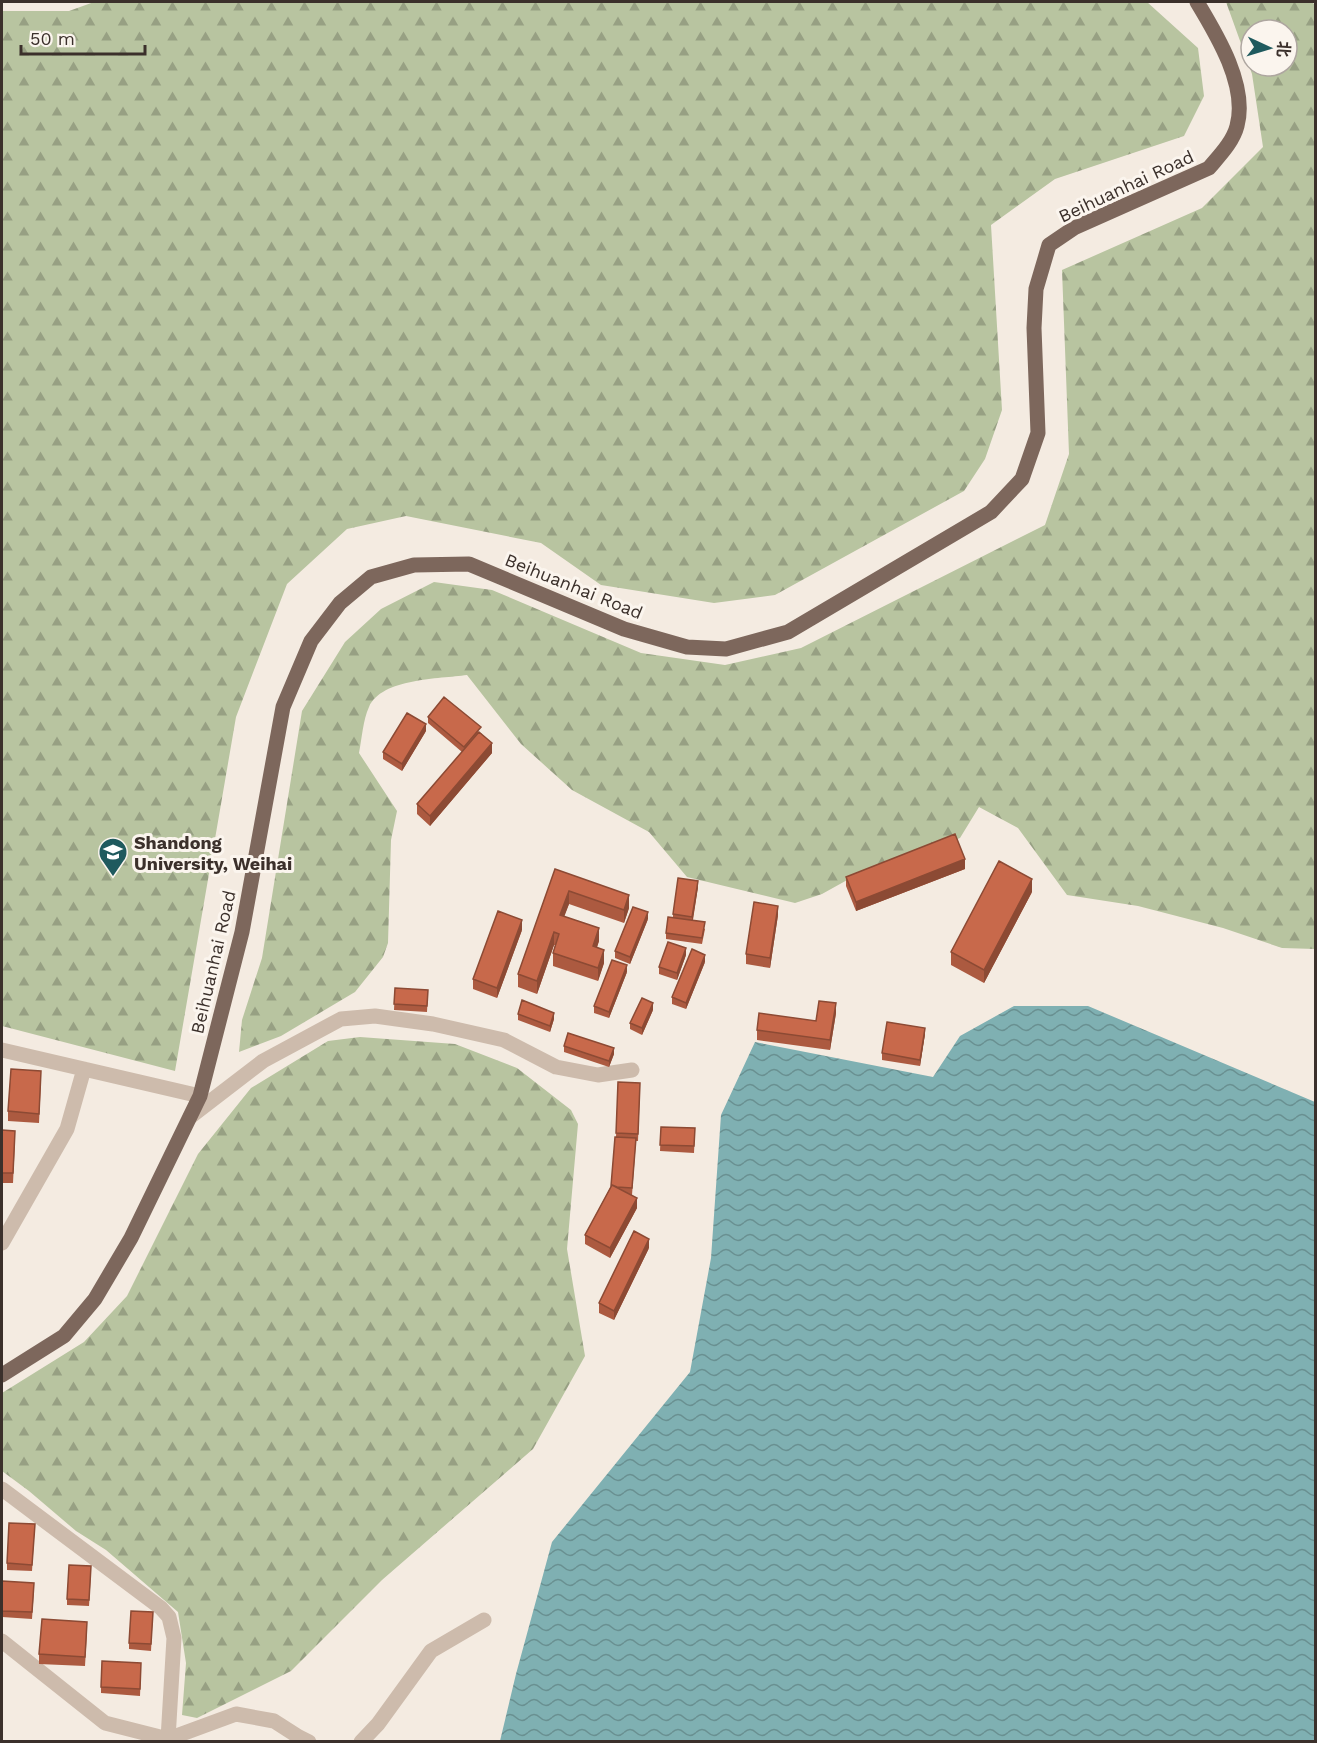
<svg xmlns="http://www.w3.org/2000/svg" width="1317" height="1743" font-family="'Work Sans','Noto Sans SC',sans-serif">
<defs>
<pattern id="forest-firs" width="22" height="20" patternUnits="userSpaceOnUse" patternTransform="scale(1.5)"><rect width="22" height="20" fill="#b8c4a0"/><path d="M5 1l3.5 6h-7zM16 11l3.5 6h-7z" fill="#97a083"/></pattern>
<pattern id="water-waves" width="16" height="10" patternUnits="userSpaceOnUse" patternTransform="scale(1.5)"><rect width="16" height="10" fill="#7fb0b2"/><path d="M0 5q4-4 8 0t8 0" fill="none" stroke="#699091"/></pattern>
</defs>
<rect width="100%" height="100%" fill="#f4ebe1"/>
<!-- forest -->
<path fill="url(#forest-firs)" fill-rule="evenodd" d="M94 2H1147L1198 48 1204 96 1184 136 1055 179 991 225 1002 410 985 459 964 491 775 595 714 603 601 585 541 543 406 516 347 529 287 584 236 717 175 1071 2 1026V11H69Z
M1226 2H1312L1315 5V949L1282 948 1223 928 1138 906 1067 895 1018 828 979 807 960 838 849 879 822 894 795 903 687 877 649 832 572 790 521 744 467 675C439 679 382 678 369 707 363 720 362 738 359 753L397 811 391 840 388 943 383 957 355 992 281 1036 239 1052 242 1020 262 958 302 711 345 642 381 609 434 582 492 590 641 653 725 665 801 648 1045 525 1069 454 1062 270 1202 208 1263 147 1252 74ZM1251 30H1287V66H1251Z
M360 1037 455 1044 517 1068 571 1110 578 1124 567 1249 585 1356 533 1449 382 1580 291 1671 197 1718 182 1715 186 1663 178 1612 106 1550 76 1531 29 1491 2 1471V1393L84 1342 127 1296 198 1154 251 1088 328 1041Z"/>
<!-- water -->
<path fill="url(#water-waves)" d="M1014 1006H1088L1315 1102V1741H500L516 1674 552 1542 690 1372 711 1258 721 1115 755 1042 933 1077 960 1036Z"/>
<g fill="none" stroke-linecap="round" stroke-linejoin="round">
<!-- minor -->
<path stroke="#cdbbac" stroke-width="15" d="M2 1050 200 1096
M190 1117 263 1061 341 1019 375 1016 433 1024 504 1040 556 1067 598 1075 632 1070
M2 1243 67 1129 84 1069
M2 1489 161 1608 169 1617 174 1638 168 1739
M2 1641 105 1723 168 1739 236 1714 274 1721 299 1737 309 1742
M361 1742 378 1724 431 1651 484 1620"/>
<!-- major -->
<path stroke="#7d675c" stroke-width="15" d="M2 1375 64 1336 95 1299 131 1238 200 1096 242 932 283 707 311 641 340 603 371 577 414 565 469 564 624 629 687 647 726 649 788 632 991 512 1022 479 1038 433 1034 328 1036 289 1049 245 1074 228 1209 168C1219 156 1233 142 1237 126 1248 86 1217 35 1197 2"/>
</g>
<!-- wall -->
<path fill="#ac5a40" d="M428 717 481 733 492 753 430 826 417 814V804L462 752 428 723Z
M426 731 402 771 383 759V752Z
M555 869 629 908 624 923 569 904 564 916 599 941 597 947 604 963 598 981 553 966V953L555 945H554L537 994 518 987V974Z
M965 869 856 911 846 886V877Z
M698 887 693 920 705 929 702 944 666 939V933L673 918V914Z
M1032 892 984 983 951 965V952Z
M778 915 770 968 746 964V954Z
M648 919 630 964 615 958V951Z
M522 930 497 998 473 989V979Z
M686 955 677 980 659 974V967Z
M705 962 686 1009 672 1004V997Z
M627 972 609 1018 594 1013V1006Z
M395 988 428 990 427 1012 394 1010Z
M653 1010 642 1035 630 1029V1023Z
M836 1013 830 1050 757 1040V1030L816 1021Z
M518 1014 554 1019 550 1032 518 1020Z
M925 1034 920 1066 882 1060V1053Z
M564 1046 614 1054 609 1067 564 1052Z
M41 1081 39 1123 8 1121V1111Z
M618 1082 640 1090 638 1141H636L632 1195H631L637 1208 610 1258 585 1244V1235L611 1186 616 1137Z
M661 1127 695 1128 694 1153 660 1151Z
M2 1130 15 1141 13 1183H2Z
M649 1248 614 1320 599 1313V1303Z
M35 1524 32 1571 7 1570V1563Z
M91 1573 89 1606 67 1605V1599Z
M2 1581 34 1590 32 1619 2 1617Z
M153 1612 151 1651 129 1649V1643Z
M87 1632 85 1666 39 1664V1654Z
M141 1670 140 1696 101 1693V1687Z"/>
<!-- shaded-wall -->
<path fill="#8c4a34" d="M426 724V731L402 771V764Z
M492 743V753L430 826V816Z
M965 859V869L856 911V902Z
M1032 879V892L984 983V970Z
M698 881V887L692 924V917Z
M569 891V904L560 928V915Z
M629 895V908L624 923V910Z
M778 906V915L770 968V958Z
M648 912V919L630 964V957Z
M522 920V930L497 998V988Z
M599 928V941L593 959V946Z
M554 932V945L537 994V981Z
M686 948V955L677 980V973Z
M604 950V963L598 981V968Z
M705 955V962L686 1009V1003Z
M627 965V972L609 1018V1012Z
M653 1003V1010L642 1035V1028Z
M836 1003V1013L830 1050V1040Z
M554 1013V1019L550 1032V1026Z
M925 1028V1034L920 1066V1060Z
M614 1048V1054L609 1067V1061Z
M637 1198V1208L610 1258V1248Z
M649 1239V1248L614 1320V1311Z"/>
<!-- building -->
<path fill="#c8694b" stroke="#8c4a34" stroke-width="1.5" d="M444 697 481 727 464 747 428 717Z
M407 713 426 724 402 764 383 752Z
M479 732 492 743 430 816 417 804Z
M955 834 965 859 856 902 846 877Z
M999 861 1032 879 984 970 951 952Z
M555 869 629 895 624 910 569 891 560 915 599 928 593 946 604 950 598 968 553 953 559 934 554 932 537 981 518 974Z
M678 878 698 881 692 917 673 914Z
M754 902 778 906 770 958 746 954Z
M633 907 648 912 630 957 615 951Z
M498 911 522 920 497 988 473 979Z
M668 917 705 922 702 938 666 933Z
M668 942 686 948 677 973 659 967Z
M692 949 705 955 686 1003 672 997Z
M612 960 627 965 609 1012 594 1006Z
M395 988 428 990 427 1006 394 1004Z
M642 998 653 1003 642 1028 630 1023Z
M522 1000 554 1013 550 1026 518 1014Z
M819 1001 836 1003 830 1040 757 1030 759 1013 816 1021Z
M887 1022 925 1028 920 1060 882 1053Z
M568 1033 614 1048 609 1061 564 1046Z
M11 1069 41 1071 39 1114 8 1111Z
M618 1082 640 1083 638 1134 616 1133Z
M661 1127 695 1128 694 1146 660 1145Z
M2 1130 15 1131 13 1173H2Z
M615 1137 636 1138 632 1188 617 1187 612 1185 611 1186Z
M612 1185 637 1198 610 1248 585 1235Z
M634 1231 649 1239 614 1311 599 1303Z
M9 1523 35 1524 32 1565 7 1563Z
M69 1565 91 1566 89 1600 67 1599Z
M2 1581 34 1583 32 1612 2 1611Z
M131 1611 153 1612 151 1644 129 1643Z
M42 1619 87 1622 85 1657 39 1654Z
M102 1661 141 1663 140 1689 101 1687Z"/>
<!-- icons -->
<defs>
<g id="university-pin" transform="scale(1.5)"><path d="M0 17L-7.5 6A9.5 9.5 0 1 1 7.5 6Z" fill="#1f5a5e" stroke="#fbf5ee"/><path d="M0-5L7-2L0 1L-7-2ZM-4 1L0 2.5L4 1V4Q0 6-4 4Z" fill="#fff"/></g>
</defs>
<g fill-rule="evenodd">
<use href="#university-pin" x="113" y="852"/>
</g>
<g text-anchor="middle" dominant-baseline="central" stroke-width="6" stroke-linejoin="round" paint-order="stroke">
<!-- street labels -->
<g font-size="18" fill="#3b302b" stroke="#fbf5ee">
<text transform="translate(1126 186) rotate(-25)">Beihuanhai Road</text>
<text transform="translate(574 586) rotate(22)">Beihuanhai Road</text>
<text transform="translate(213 962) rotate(-77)">Beihuanhai Road</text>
</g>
<!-- poi labels -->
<g font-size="18" font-weight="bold" fill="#3b302b" stroke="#fbf5ee" text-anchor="start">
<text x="134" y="842">Shandong<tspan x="134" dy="21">University, Weihai</tspan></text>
</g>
</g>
<!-- border -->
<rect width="1317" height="1743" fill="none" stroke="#3b302b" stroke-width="6"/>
<!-- north arrow -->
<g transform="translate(1269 48) rotate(94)"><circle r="28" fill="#fbf5ee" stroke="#aea6a0" stroke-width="1.5"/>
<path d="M0-4.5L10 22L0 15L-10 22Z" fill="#1f5a5e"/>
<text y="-9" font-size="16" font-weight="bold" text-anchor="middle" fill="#3b302b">北</text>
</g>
<!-- scale -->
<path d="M21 45v9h124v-9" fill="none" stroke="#3b302b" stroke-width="3"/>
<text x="30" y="45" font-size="18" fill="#3b302b" stroke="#fbf5ee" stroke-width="4.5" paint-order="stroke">50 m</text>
</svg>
